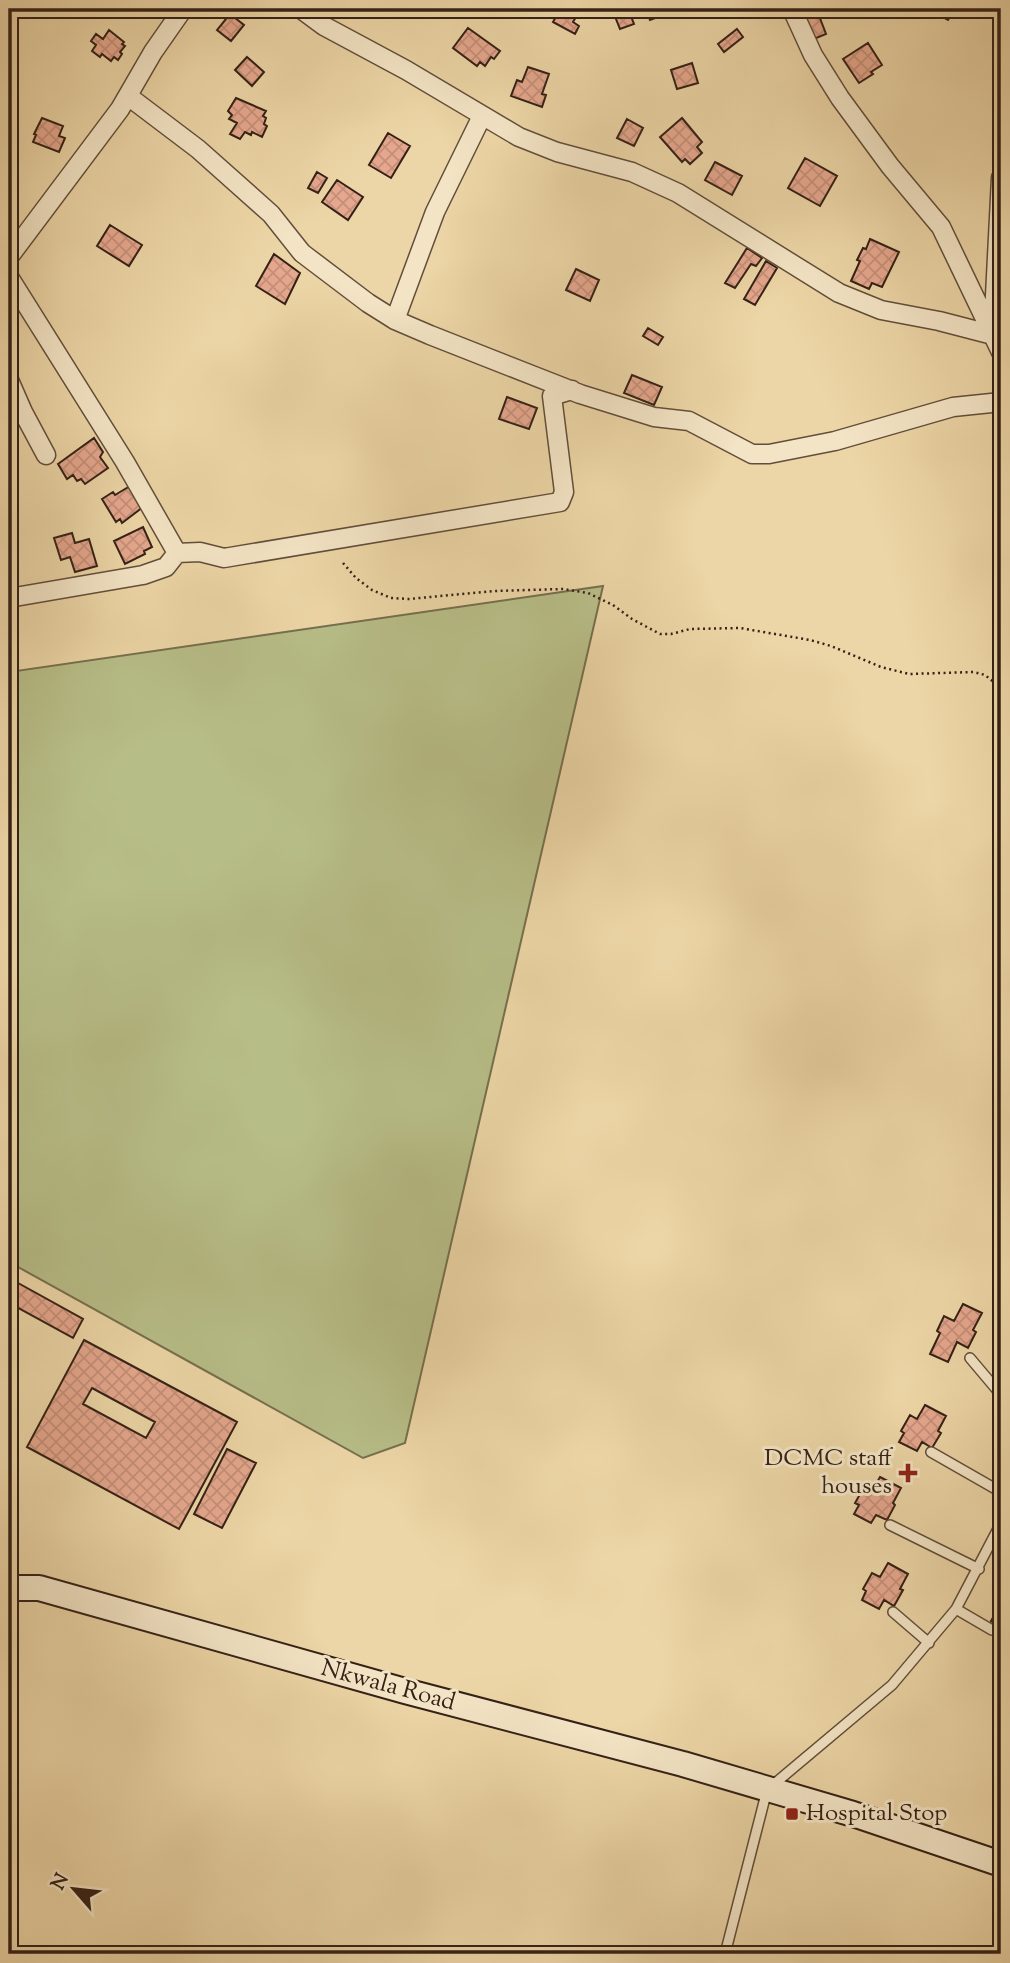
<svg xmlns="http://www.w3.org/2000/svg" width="1010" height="1963" font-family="'Sorts Mill Goudy',serif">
<defs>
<pattern id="building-cross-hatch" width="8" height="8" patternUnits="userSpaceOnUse" patternTransform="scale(1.75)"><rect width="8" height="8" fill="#e5a78d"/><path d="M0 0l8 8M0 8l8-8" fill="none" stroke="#c58f79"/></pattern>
</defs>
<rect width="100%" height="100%" fill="#ecd5a6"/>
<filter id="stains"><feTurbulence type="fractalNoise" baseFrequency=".00286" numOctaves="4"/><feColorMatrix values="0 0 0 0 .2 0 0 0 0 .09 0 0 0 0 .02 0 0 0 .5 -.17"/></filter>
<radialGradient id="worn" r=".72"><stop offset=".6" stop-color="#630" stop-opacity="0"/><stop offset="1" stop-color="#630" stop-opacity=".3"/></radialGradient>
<!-- grass -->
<path fill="#b7bd87" stroke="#766f4e" stroke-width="2" d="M603 586 405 1443 363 1458 9 1262V672Z"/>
<!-- building -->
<path fill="url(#building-cross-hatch)" stroke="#342116" stroke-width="2" fill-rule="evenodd" d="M560 9 576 17 573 22 579 26 575 34 553 22Z
M612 9H628L634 24 620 29Z
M646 9H671L672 12 650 20Z
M929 9H955L948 20Z
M818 13 826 34 814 39 806 18Z
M230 14 244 25 231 41 217 30Z
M468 28 500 51 494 59 491 57 485 66 480 62 477 66 453 48Z
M737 29 743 37 724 52 718 44Z
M109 30 124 42 122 44 125 46 120 52 122 54 118 60 114 57 111 61 102 54 100 57 92 51 96 45 91 41 96 34 103 39Z
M868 43 882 65 871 72 873 74 859 83 843 59Z
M247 57 264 72 252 86 235 70Z
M692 63 698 83 677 89 671 70Z
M528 67 549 74 542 94 546 95 542 107 511 96 517 80 522 82Z
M236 98 266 111 263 116 266 118 264 124 267 126 262 137 252 132 251 135 245 132 240 139 230 134 237 123 229 119 232 115 228 111Z
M42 118 63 126 59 136 65 138 59 152 33 142 36 135 34 134Z
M682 118 702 142 697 147 702 153 690 164 685 159 682 162 660 137Z
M627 119 643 128 634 146 617 138Z
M388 133 410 146 391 178 369 165Z
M805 158 837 176 820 206 788 188Z
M715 162 742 176 732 195 705 180Z
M317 172 327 178 318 193 308 188Z
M337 180 363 197 348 220 322 202Z
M110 225 142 245 129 266 97 246Z
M870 239 899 252 882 287 872 283 869 289 851 281 860 261 857 260 863 248 866 249Z
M747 248 762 258 756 266 751 264 735 288 725 283Z
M274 254 300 273 285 304 256 286Z
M766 261 777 268 755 305 744 299Z
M576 269 599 280 590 301 566 290Z
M648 328 663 337 658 345 643 336Z
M632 375 662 387 654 405 624 393Z
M507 397 537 408 529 429 499 419Z
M94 438 103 452 100 457 108 468 85 484 81 479 77 481 73 475 67 479 58 464Z
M130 486 143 507 122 523 120 519 116 522 102 499 113 492 115 495Z
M143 527 152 547 144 551 145 554 125 564 114 541Z
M72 533 75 543 89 539 97 566 75 572 70 557 61 560 54 538Z
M9 1278 83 1319 73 1338 9 1303Z
M963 1304 982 1313 973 1330 976 1332 968 1348 957 1342 948 1362 930 1354 940 1333 937 1331 944 1316 954 1321Z
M84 1340 237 1422 179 1529 27 1447ZM92 1388 155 1422 146 1438 83 1404Z
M925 1405 946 1416 938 1431 941 1433 932 1448 922 1442 917 1451 899 1442 904 1433 901 1431 910 1415 917 1419Z
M227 1449 256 1463 222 1528 194 1514Z
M880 1477 901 1488 893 1503 895 1505 887 1520 876 1515 871 1523 854 1514 859 1505 855 1503 864 1487 872 1491Z
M888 1563 908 1574 900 1589 903 1590 894 1606 884 1600 879 1609 862 1600 866 1591 863 1589 872 1573 880 1577Z
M1001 1603V1639L995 1636 1000 1626 991 1621Z"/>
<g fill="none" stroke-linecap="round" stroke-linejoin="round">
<!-- lane casing -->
<g stroke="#624e3a" stroke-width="12">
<path id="lane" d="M970 1358 997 1390 1001 1399
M931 1452 1001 1492
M890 1525 979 1569
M956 1609 992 1630
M893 1612 929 1643
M725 1954 767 1790 892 1685 956 1609 1001 1523"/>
</g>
<!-- street casing -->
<g stroke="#624e3a" stroke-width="21">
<path id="street" d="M301 9 324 26 406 70 519 137 557 152 632 172 678 193 839 293 881 310 939 321 993 335 1001 178
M792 9 813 55 840 98 890 166 941 227 1001 352
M128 96 198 149 271 214 302 253 368 303 395 320 430 335 580 394 654 417 689 421 752 454H769L835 441 953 407 1001 402
M9 257 120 109 153 52 183 9
M9 277 125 462 177 553
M395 320 435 212 482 116
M9 380 23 412 46 455
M177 553 200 552 224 558 560 502 564 492 552 396 572 390
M9 598 143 575 166 567 177 553"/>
</g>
<!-- secondary casing -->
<g stroke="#342116" stroke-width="28">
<path id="secondary" d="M9 1588H39L405 1691 683 1764 853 1814 1001 1864"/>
</g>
<!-- path -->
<path stroke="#342116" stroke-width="2.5" stroke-dasharray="2 3.5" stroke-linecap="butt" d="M343 563 356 578 372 590 391 598 409 599 494 591 563 589 588 593 613 605 632 619 660 634H671L690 629 740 628 810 640 831 646 881 667 909 674 974 672 985 675 1001 688"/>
<!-- lane -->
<use href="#lane" stroke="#f3e4c5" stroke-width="9"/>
<!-- street -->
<use href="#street" stroke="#f3e4c5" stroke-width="18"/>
<!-- secondary -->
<use href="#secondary" stroke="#f3e4c5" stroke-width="24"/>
</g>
<!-- markers -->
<g fill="#8f2418" stroke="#f3e4c5" stroke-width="2.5">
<path d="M904.5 1462.5h7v7h7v7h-7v7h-7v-7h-7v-7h7z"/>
<rect x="785" y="1807" width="14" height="14" rx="3.5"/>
</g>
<g text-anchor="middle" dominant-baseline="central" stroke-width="6" stroke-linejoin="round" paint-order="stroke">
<!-- poi labels -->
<g font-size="24" fill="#342116" stroke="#f3e4c5" text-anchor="end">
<text x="892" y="1459">DCMC staff<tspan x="892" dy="28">houses</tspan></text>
<text x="806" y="1814" text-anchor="start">Hospital Stop</text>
</g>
<!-- street labels -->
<g font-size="24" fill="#342116" stroke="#f3e4c5">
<text transform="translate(388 1686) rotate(15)">Nkwala Road</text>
</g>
</g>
<!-- margin -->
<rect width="1010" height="1963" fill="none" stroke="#ecd5a6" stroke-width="35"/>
<rect x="10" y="10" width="989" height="1942" fill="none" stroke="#342116" stroke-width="3.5"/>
<rect x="18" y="18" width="975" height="1928" fill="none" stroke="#342116" stroke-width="2"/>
<!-- north arrow -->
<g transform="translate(74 1889) rotate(298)" stroke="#f3e4c5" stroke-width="5" paint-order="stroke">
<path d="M0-5L12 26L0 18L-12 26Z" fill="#342116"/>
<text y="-10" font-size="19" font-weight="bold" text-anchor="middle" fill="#342116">N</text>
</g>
<rect width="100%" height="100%" filter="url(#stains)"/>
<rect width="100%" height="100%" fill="url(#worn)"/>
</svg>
